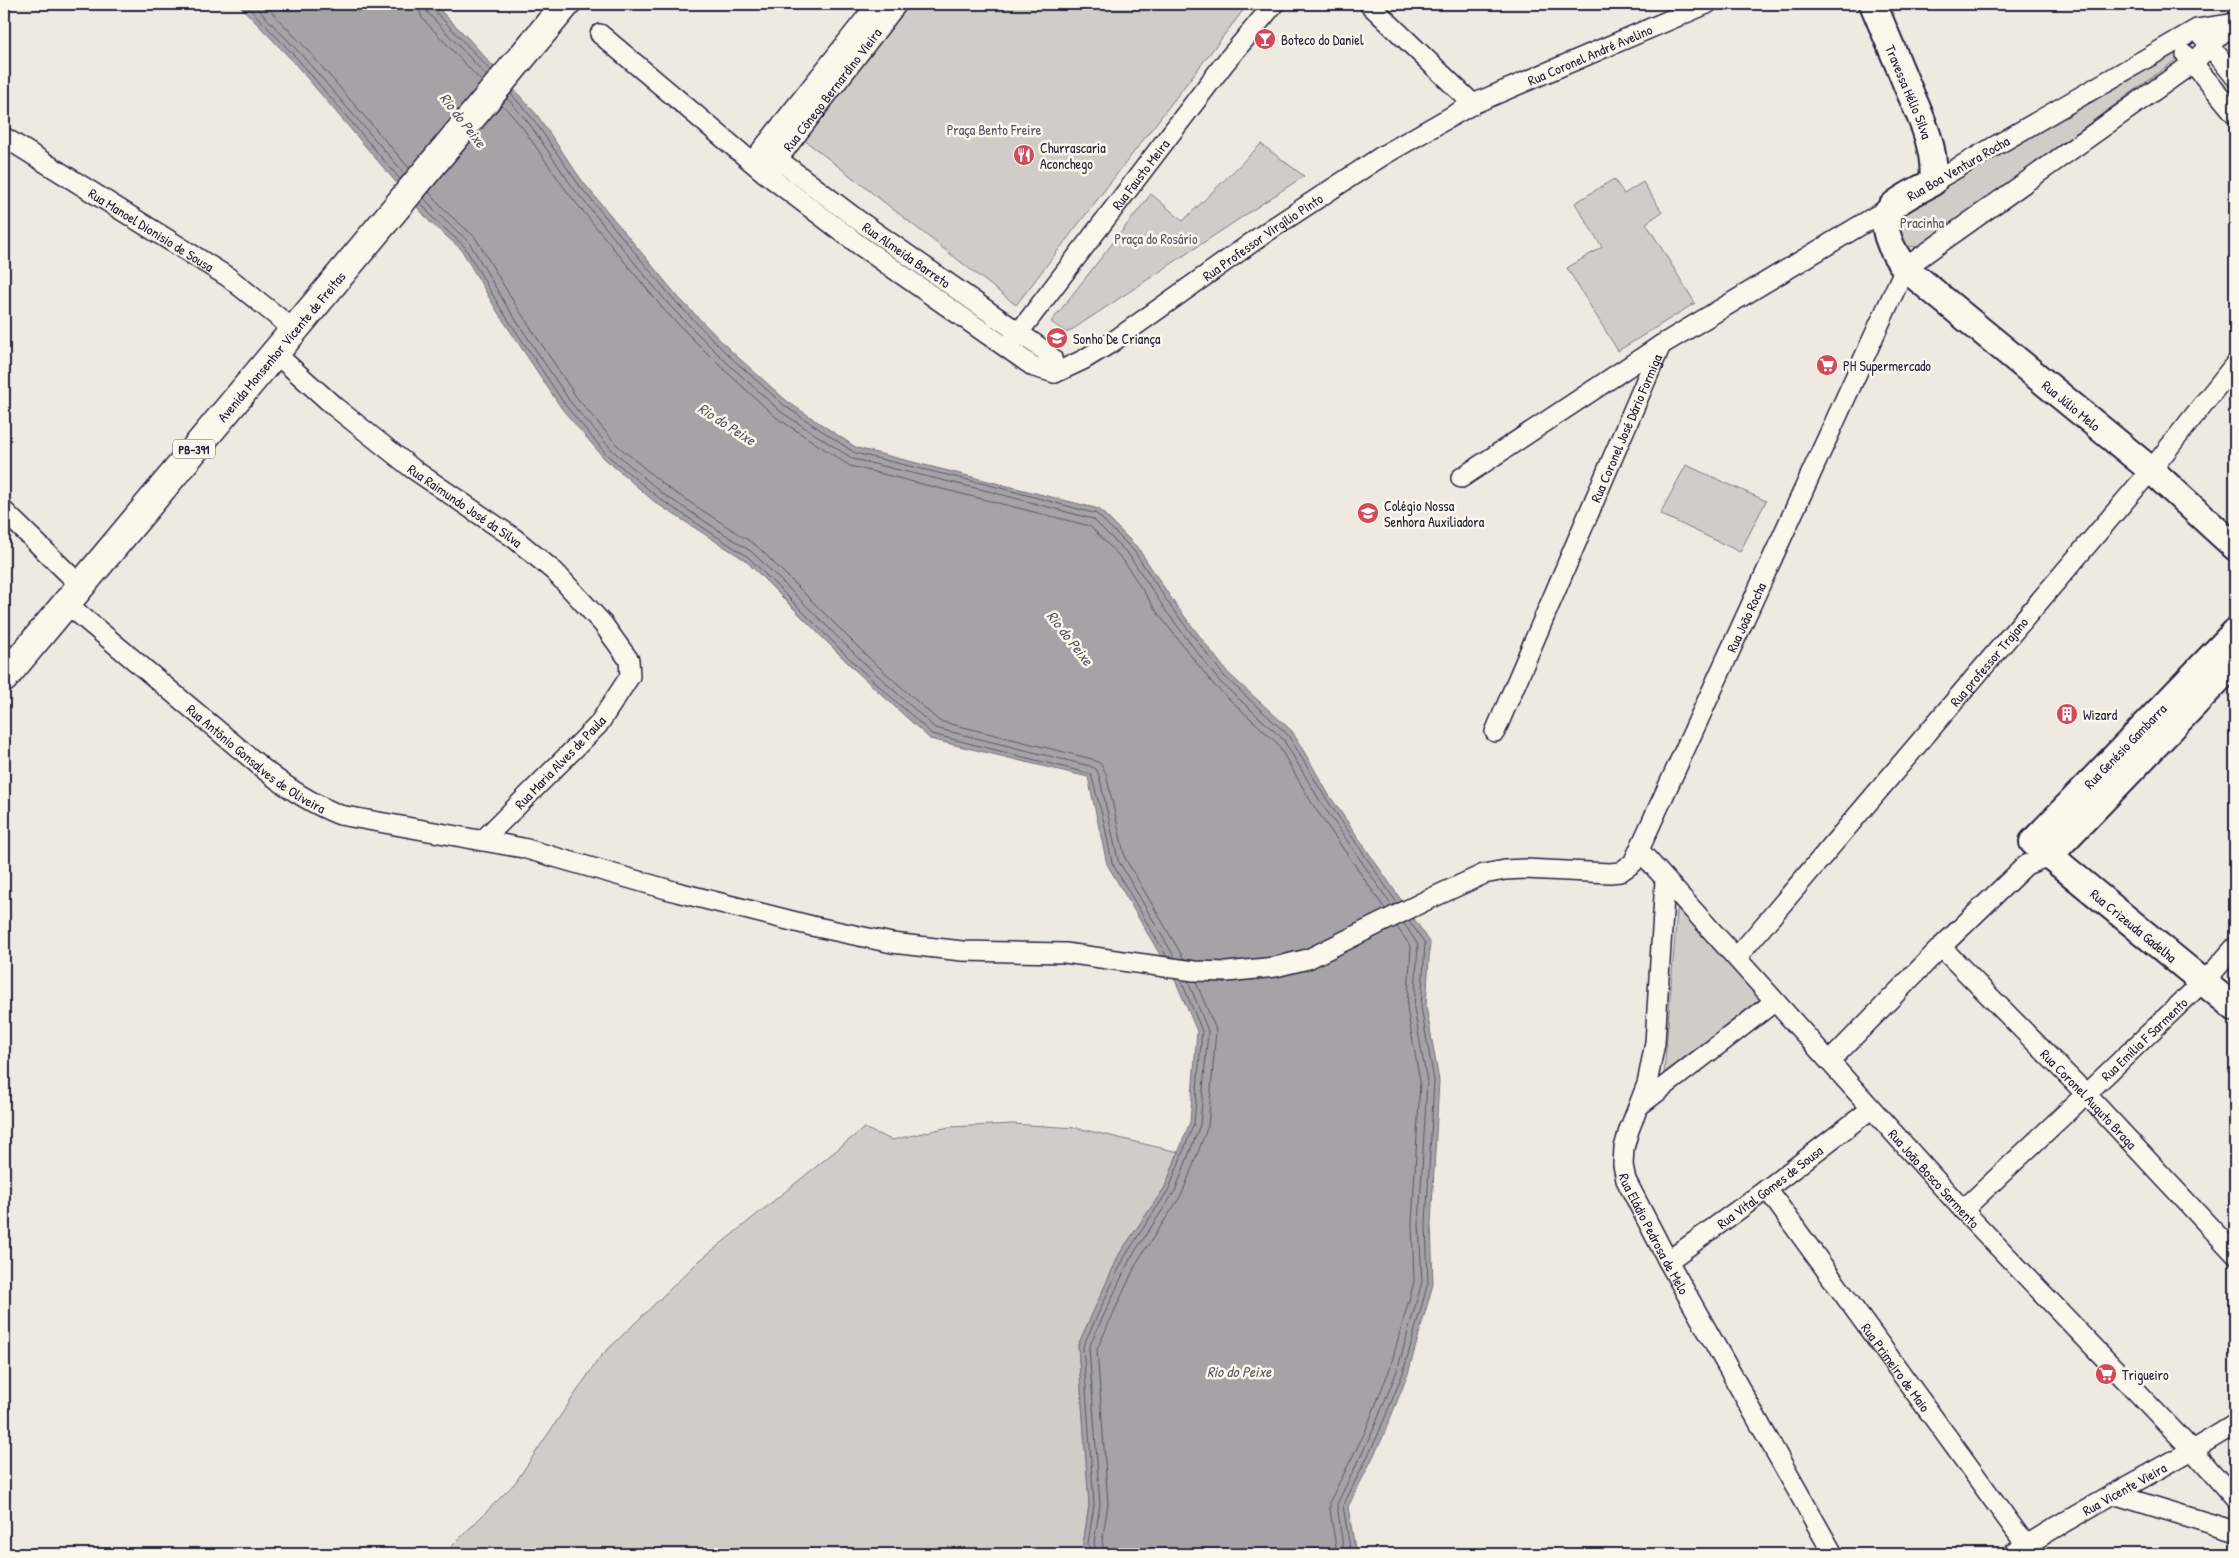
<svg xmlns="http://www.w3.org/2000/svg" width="2239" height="1558" font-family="'Patrick Hand',sans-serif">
<rect width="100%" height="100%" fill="#eeeae2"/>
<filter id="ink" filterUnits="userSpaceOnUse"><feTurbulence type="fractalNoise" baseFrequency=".02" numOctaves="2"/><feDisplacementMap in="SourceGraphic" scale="10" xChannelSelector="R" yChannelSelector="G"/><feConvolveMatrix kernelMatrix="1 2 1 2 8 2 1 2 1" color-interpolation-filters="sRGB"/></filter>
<g filter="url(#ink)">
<!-- green -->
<path fill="#d0cdc9" stroke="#797882" d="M908 4H1248L1016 305 803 139Z
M2181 40 2188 51 1921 247 1907 246 1901 241 1897 220 1905 209Z
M1261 144 1304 176 1067 333 1051 322 1151 194 1183 221Z
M1614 179 1624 194 1643 182 1662 212 1646 223 1695 303 1618 351 1567 268 1602 247 1575 203Z
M1686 465 1766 501 1740 552 1660 514Z
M1678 898 1768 993 1664 1073Z
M1013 1124 1077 1128 1178 1152 1165 1187 1120 1253 1078 1345 1089 1505 1083 1545 1087 1554H444L515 1483 600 1357 698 1262 864 1128 892 1140 949 1127Z"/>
<!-- water -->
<path fill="#a6a3a7" stroke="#716f7c" d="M238 4H434L466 36 537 115 583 182 679 298 731 351 788 402 857 448 1099 509 1138 548 1175 604 1228 673 1292 731 1329 795 1430 942 1426 1006 1439 1081 1431 1223 1433 1284 1408 1374 1382 1439 1348 1507 1356 1554H1087L1083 1545 1089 1505 1078 1345 1120 1253 1165 1187 1190 1122 1197 1031 1176 982 1107 864 1088 777 930 739 855 670 745 560 656 503 604 458 562 409 497 311 461 249 430 222 290 58Z"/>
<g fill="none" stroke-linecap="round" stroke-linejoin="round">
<!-- shore -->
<path stroke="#575666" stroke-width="1" d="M245 4 294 55 400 179
M253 4 298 51 405 174
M264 4 304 46 409 168
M417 4 422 18 482 82
M425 4 428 13 487 76
M431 4 433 9 491 71
M511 94 533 119 579 185 675 301 727 354 785 406 855 453 993 486 1097 514 1134 551 1171 607 1224 676 1288 735 1325 797 1397 903
M507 98 528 122 574 189 670 306 723 359 781 412 853 459 992 492 1093 519 1129 555 1166 611 1219 681 1283 739 1320 801 1392 906
M502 104 522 127 568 193 665 311 718 364 777 418 850 466 1090 526 1123 560 1159 615 1214 685 1277 743 1313 805 1385 909
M429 192 443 209 475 237 513 301 577 398 617 445 668 488 757 546 868 657 939 721 1092 759 1101 764 1106 774 1125 858 1184 959
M424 198 438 214 469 242 506 305 571 403 612 450 663 494 752 552 863 662 935 728 1090 766 1096 769 1099 775 1118 860 1175 958
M420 202 433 218 464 246 501 309 566 406 607 455 660 499 748 557 858 667 932 734 1091 774 1104 822 1112 863 1167 957
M1091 1554 1088 1543 1094 1505 1083 1346 1125 1256 1169 1189 1194 1123 1202 1031 1181 980
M1097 1554 1094 1543 1100 1505 1089 1347 1130 1259 1175 1191 1200 1125 1208 1031 1188 981
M1105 1554 1102 1542 1108 1504 1097 1349 1137 1262 1182 1194 1208 1126 1216 1030 1196 982
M1337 1554 1330 1510V1501L1365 1432 1390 1368 1414 1282 1412 1223 1420 1082 1407 1008 1411 947 1397 927
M1344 1554 1337 1504 1371 1435 1397 1371 1422 1282 1419 1223 1427 1082 1414 1008 1418 945 1404 923
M1351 1554 1343 1506 1377 1437 1403 1373 1428 1283 1426 1223 1434 1081 1421 1007 1425 943 1409 921"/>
<!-- street casing -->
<g stroke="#22223b" stroke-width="22">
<g id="street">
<path d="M1369 4 1473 104"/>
<path id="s1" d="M600 34 766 174 858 244 1034 367 1055 373 1083 360 1111 343 1268 231 1382 156 1473 104 1707 4"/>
<path d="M2203 37 2235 77"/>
<path d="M2186 55 2235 114"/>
<path id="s2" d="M4 137 228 277 293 329"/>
<path id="s3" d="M763 148 858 220 1045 351 1052 358 1055 373"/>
<path d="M756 157 877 4"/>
<path id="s4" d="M770 169 897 4"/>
<path d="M1933 182 2197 29 2231 24"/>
<path id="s5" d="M1007 348 1224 64 1274 4"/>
<path id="s6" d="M275 353 335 407 413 469 514 538 555 572 603 624 629 660 630 676 598 725 482 841"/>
<path d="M1461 478 1661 345"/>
<path d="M4 511 81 586"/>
<path id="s7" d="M66 603 266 771C289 789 312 804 340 815L523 848 677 892 812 926 892 943 962 951 1065 953 1194 971 1227 972 1275 967 1308 959 1425 901 1484 874 1505 870 1524 869 1610 873 1620 872 1633 863 1905 268 2193 63 2235 21"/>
<path id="s8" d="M1495 732 1661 345 1894 205"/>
<path id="s9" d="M1640 851 1963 1210 2193 1451 2235 1499"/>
<path id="s10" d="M1665 880 1655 1043 1647 1084 1629 1130 1624 1148 1623 1165 1626 1180 1668 1261 1833 1554"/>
<path id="s11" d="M1941 947 2086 1094 2235 1254"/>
<path id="s12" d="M1737 957 2151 470 2235 364"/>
<path d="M1830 1061 1941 947 2026 865 2049 856"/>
<path d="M1639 1106 1774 1002"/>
<path id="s13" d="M1767 1189 2026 1545"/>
<path id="s14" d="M1963 1210 2086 1094 2214 971 2235 947"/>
<path id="s15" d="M1668 1261 1767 1189 1871 1109"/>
<path d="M2113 1494 2235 1531"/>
<path id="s16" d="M2013 1554C2085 1506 2163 1470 2235 1424"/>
</g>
</g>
<!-- secondary casing -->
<g stroke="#22223b" stroke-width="30">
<g id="secondary">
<path id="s17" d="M1873 4C1884 30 1895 56 1906 83 1919 114 1937 147 1933 182 1921 189 1907 195 1895 204 1874 220 1893 253 1905 268L2151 470 2235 547"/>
<path id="s18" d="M2235 632 2033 842 2235 1008"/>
<path d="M2049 856 2235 662"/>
</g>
</g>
<!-- primary casing -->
<g stroke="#22223b" stroke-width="31">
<g id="primary">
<path id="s19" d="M4 678 566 4"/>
</g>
</g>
<!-- street -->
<use href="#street" stroke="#fbf7ec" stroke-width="19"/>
<!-- secondary -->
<use href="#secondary" stroke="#fbf7ec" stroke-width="26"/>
<!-- primary -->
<use href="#primary" stroke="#fbf7ec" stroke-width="28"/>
</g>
</g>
<!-- icons -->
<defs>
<g id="bar-disc" transform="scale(1.125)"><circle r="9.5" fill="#d1495b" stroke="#fbf7ec"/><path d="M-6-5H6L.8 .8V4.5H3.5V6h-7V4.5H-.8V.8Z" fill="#fff"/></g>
<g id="restaurant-disc" transform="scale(1.125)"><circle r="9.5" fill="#d1495b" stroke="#fbf7ec"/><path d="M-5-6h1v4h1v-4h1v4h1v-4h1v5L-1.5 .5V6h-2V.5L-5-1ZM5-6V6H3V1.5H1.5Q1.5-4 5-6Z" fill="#fff"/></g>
<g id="school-disc" transform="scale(1.125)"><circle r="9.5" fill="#d1495b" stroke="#fbf7ec"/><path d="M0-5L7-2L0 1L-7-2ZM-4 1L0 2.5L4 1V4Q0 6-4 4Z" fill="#fff"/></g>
<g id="supermarket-disc" transform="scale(1.125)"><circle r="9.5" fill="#d1495b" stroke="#fbf7ec"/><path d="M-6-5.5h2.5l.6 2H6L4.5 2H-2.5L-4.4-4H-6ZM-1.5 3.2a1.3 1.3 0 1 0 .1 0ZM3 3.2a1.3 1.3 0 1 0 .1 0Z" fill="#fff"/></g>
<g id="university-disc" transform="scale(1.125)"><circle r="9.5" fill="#d1495b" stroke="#fbf7ec"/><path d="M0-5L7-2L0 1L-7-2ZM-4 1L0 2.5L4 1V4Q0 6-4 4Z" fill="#fff"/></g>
<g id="building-disc" transform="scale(1.125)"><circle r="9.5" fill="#d1495b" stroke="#fbf7ec"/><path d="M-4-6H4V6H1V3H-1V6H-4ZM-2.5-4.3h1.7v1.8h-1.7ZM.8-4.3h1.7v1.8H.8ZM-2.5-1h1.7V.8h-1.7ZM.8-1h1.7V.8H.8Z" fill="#fff"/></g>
</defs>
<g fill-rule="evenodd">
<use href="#bar-disc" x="1265" y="39"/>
<use href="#restaurant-disc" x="1024" y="155"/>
<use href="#school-disc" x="1057" y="338"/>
<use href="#supermarket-disc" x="1827" y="365"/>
<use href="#university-disc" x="1368" y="513"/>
<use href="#building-disc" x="2067" y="714"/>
<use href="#supermarket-disc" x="2106" y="1374"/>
</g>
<g text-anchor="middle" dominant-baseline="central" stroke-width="5" stroke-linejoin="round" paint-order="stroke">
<!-- shield labels -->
<rect fill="#fbf7ec" stroke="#636270" stroke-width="1" x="173" y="439.5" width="42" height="19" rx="4"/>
<g font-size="12" font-weight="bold" fill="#22223b">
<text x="194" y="449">PB-391</text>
</g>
<!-- poi labels -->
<g font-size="14" fill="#22223b" stroke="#fbf7ec" text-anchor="start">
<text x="1281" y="39">Boteco do Daniel</text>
<text x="1040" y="147">Churrascaria<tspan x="1040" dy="16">Aconchego</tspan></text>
<text x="1073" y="338">Sonho De Criança</text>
<text x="1843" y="365">PH Supermercado</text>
<text x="1384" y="505">Colégio Nossa<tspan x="1384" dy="16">Senhora Auxiliadora</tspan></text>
<text x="2083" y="714">Wizard</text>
<text x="2122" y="1374">Trigueiro</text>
</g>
<!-- street labels -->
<g font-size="14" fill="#22223b" stroke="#fbf7ec">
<text stroke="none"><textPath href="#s1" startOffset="1194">Rua Coronel André Avelino</textPath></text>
<text stroke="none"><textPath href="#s4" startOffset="101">Rua Cônego Bernardino Vieira</textPath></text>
<text stroke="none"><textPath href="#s17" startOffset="95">Travessa Hélio Silva</textPath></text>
<text transform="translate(1958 168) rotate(-30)">Rua Boa Ventura Rocha</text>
<text stroke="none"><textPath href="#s5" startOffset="219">Rua Fausto Meira</textPath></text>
<text stroke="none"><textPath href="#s2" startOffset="174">Rua Manoel Dionisio de Sousa</textPath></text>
<text stroke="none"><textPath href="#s1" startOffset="818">Rua Professor Virgílio Pinto</textPath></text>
<text stroke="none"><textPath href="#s3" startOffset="179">Rua Almeida Barreto</textPath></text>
<text stroke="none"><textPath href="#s19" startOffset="432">Avenida Monsenhor Vicente de Freitas</textPath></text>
<text stroke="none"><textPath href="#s17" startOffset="521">Rua Júlio Melo</textPath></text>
<text stroke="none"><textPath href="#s8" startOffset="331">Rua Coronel José Dário Formiga</textPath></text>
<text stroke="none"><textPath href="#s6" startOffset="244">Rua Raimundo José da Silva</textPath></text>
<text stroke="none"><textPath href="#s7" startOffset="1952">Rua João Rocha</textPath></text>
<text stroke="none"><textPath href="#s12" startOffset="388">Rua professor Trajano</textPath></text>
<text transform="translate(2125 746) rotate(-46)">Rua Genésio Gambarra</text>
<text stroke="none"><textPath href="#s7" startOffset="246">Rua Antônio Gonsalves de Oliveira</textPath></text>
<text transform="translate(560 762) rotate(-46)">Rua Maria Alves de Paula</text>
<text stroke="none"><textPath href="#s18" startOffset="422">Rua Crizeuda Gadelha</textPath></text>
<text stroke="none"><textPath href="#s14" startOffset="249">Rua Emília F Sarmento</textPath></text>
<text stroke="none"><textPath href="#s11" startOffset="212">Rua Coronel Auguto Braga</textPath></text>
<text stroke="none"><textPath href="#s9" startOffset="440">Rua João Bosco Sarmento</textPath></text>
<text stroke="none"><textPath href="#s15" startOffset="126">Rua Vital Gomes de Sousa</textPath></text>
<text stroke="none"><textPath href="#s10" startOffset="366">Rua Eládio Pedrosa de Melo</textPath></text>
<text stroke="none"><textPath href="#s13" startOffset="220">Rua Primeiro de Maio</textPath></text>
<text stroke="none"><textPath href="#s16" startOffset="129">Rua Vicente Vieira</textPath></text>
</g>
<!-- park labels -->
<g font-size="14" fill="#565566" stroke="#fbf7ec">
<text x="994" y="129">Praça Bento Freire</text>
<text x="1922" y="222">Pracinha</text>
<text x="1156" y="238">Praça do Rosário</text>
</g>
<!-- water labels -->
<g font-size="15" font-style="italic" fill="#575666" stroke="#fbf7ec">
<text transform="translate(463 120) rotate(52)">Rio do Peixe</text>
<text transform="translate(727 424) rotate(33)">Rio do Peixe</text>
<text transform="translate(1070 638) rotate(52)">Rio do Peixe</text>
<text x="1239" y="1371">Rio do Peixe</text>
</g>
</g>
<!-- margin -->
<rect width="2239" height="1558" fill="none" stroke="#fbf7ec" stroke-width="20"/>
<rect x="10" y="10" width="2219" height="1538" fill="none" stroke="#22223b" stroke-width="2" filter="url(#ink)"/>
</svg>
